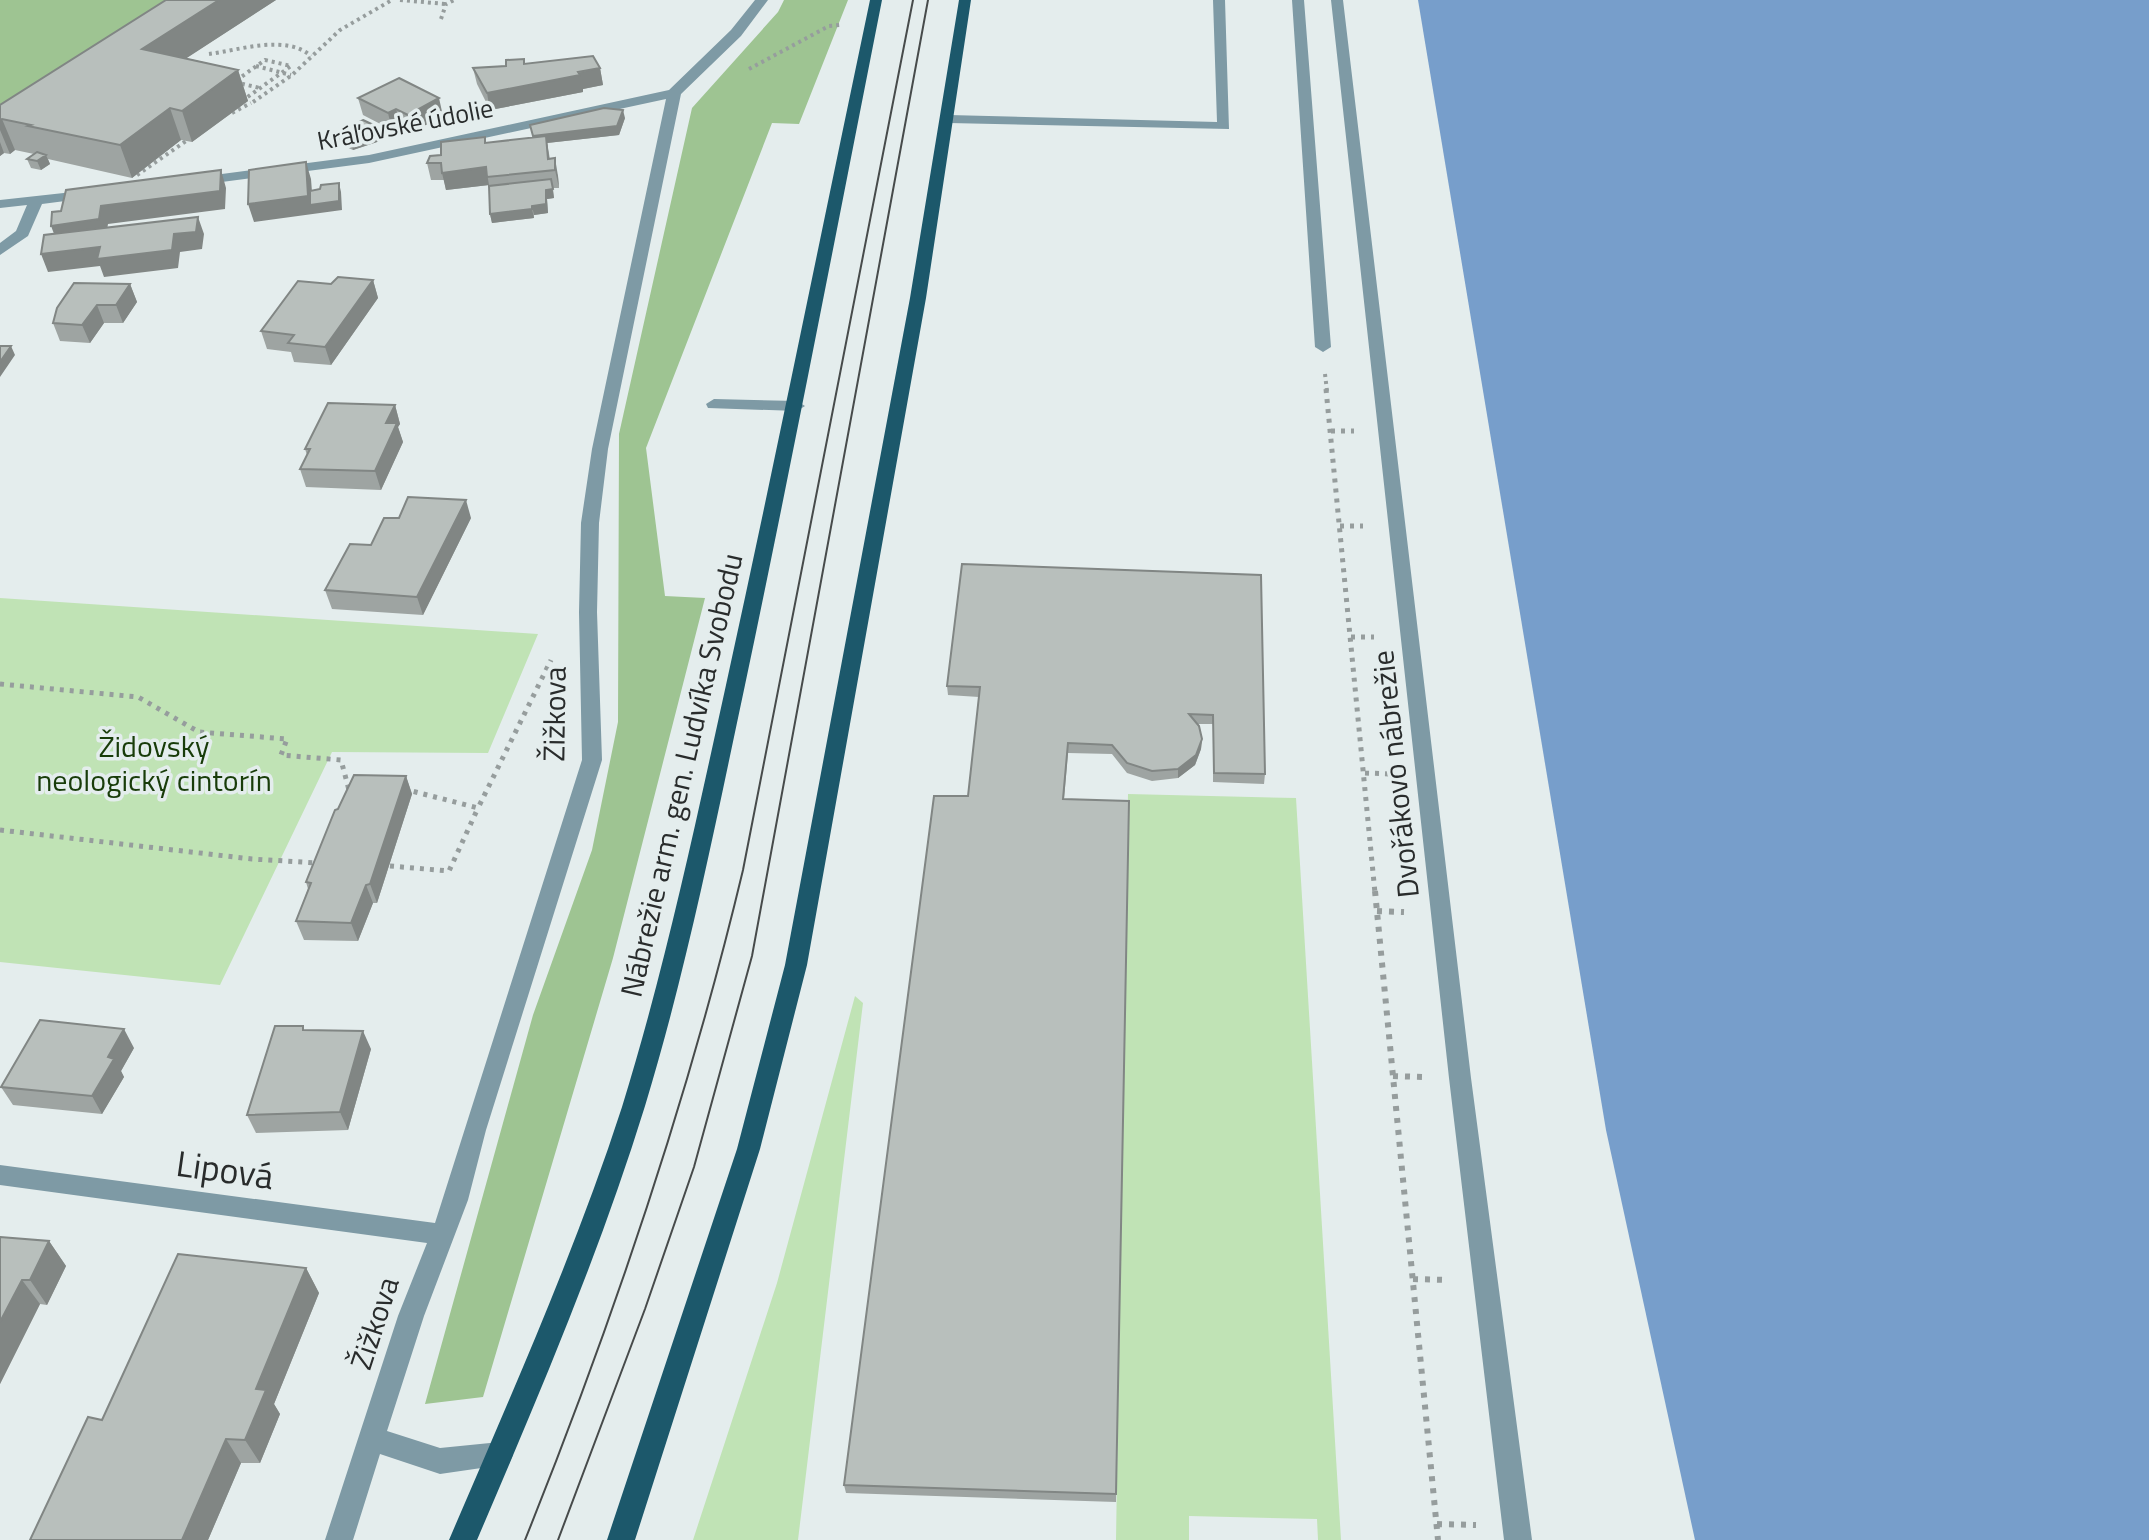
<svg xmlns="http://www.w3.org/2000/svg" width="2149" height="1540" font-family="'Titillium Web',sans-serif">
<rect width="100%" height="100%" fill="#e4eded"/>
<!-- green -->
<path fill="#c0e3b5" d="M0 598 538 634 488 753 332 752 220 985 0 962Z
M1128 794 1296 798 1341 1540H1318L1317 1519 1189 1516V1540H1116Z
M855 996 863 1003 798 1540H693L777 1283Z"/>
<!-- forest -->
<path fill="#9ec492" d="M0 0H191L0 126Z
M784 0H848L799 124 772 123 646 448 665 596 705 598 613 958 483 1397 425 1404 533 1015 592 850 618 722 619 434 692 108 778 12Z"/>
<!-- water -->
<path fill="#779ecb" d="M1418 0H2149V1540H1695L1606 1130Z"/>
<g fill="none" stroke-linecap="round" stroke-linejoin="round">
<!-- path-far2 -->
<path stroke="#969d9d" stroke-width="4" stroke-dasharray="3 4" stroke-linecap="butt" d="M400 0 446 4
M441 19 446 4 454 0
M209 54C240 50 286 34 311 56
M256 66 291 75
M749 69 829 26 840 25
M253 102 292 75 340 30 392 0
M232 113 251 103
M137 175 186 141
M1325 374 1327 391"/>
<!-- path-far1 -->
<path stroke="#969d9d" stroke-width="5" stroke-dasharray="4 6" stroke-linecap="butt" d="M1326 389 1375 893
M1331 431H1354
M1340 526H1363
M1351 637H1374
M0 684 138 697 199 732 287 739 281 755 341 760 349 790
M1365 773 1392 774
M404 789 478 808 551 660
M0 830 252 859 318 863
M390 866 449 871 478 808"/>
<!-- path -->
<path stroke="#969d9d" stroke-width="6" stroke-dasharray="5 7" stroke-linecap="butt" d="M1375 891 1438 1540
M1377 911 1404 912
M1393 1076 1424 1077
M1413 1279 1448 1280
M1437 1524 1476 1525"/>
<!-- minor -->
<path fill="#7e9aa5" fill-rule="evenodd" d="M755 0H768L741 36 681 94 608 449 599 523 597 612 602 760 486 1130 468 1200 424 1316 387 1431 440 1448 500 1442 509 1446 513 1455 509 1464 440 1474 380 1454 353 1540H325L398 1316 427 1243 0 1185V1165L435 1223 582 760 579 612 581 523 592 449 666 99 369 163 199 185 192 181 199 177 369 155 669 90 731 30Z
M1213 0H1225L1229 129 949 123 942 119 949 115 1217 122Z
M1292 0H1304L1331 347 1323 352 1315 347Z
M1331 0H1343L1471 1078 1532 1540H1504L1449 1078Z
M91 190 96 191V197L42 204 28 236 0 255V243L16 231 27 205 0 208V200Z
M714 399 797 401 805 406 797 411 708 408 706 404Z"/>
<!-- major -->
<path fill="#1c586b" fill-rule="evenodd" d="M870 0H882C837 228 793 457 745 685 715 826 687 968 645 1106 599 1255 538 1397 477 1540H449C510 1397 574 1255 622 1107 665 968 695 826 726 685 776 457 822 228 870 0Z
M959 0H971L926 298 807 965 760 1149 635 1540H607L737 1149 785 965 910 298Z"/>
<!-- tram -->
<path stroke="#474b4b" stroke-width="2" d="M525 1540C613 1321 688 1100 743 870L913 0
M558 1540 645 1309 694 1167 752 956 928 0"/>
<!-- path-bridge -->
<path stroke="#969d9d" stroke-width="4" stroke-dasharray="3 4" stroke-linecap="butt" d="M242 101 291 66 265 60 234 82 260 88"/>
</g>
<!-- wall -->
<path fill="#9ea4a2" d="M166 0H276L186 58 238 70 248 101 192 142 181 140 132 178 48 159 50 164 41 170 31 168 27 159 34 154 15 150 10 154 4 153 0 156V105Z
M525 64 600 68 603 85 583 89V92L490 110 477 84 473 68Z
M358 98 443 116 412 132 401 126 392 130 363 115Z
M625 118 619 135 547 143 550 159 558 176 559 188H553L554 198 547 199 548 213 534 215V218L492 223 490 214 489 185 446 190 444 180H431L427 163 441 155 486 143 533 138 530 125Z
M384 130 386 139 353 150 337 143 335 134Z
M373 280 378 298 331 365 294 362 291 352 267 349 261 331 331 284Z
M130 284 137 302 123 323H104L90 343 60 341 53 323Z
M395 405 400 424 398 427 403 442 381 490 306 487 300 469 307 455 305 449Z
M471 518 423 615 332 609 325 590 371 545Z
M1261 575 1265 774 1264 784 1213 782V724H1197L1202 739 1201 749 1195 765 1178 778 1152 781 1127 773 1112 754 1068 753 1064 799 1129 801 1116 1502 846 1493 844 1485 968 796 979 697 948 695 947 686Z
M406 776 412 794 377 903H373L358 941 304 940 296 921 308 889 306 882 338 809Z
M305 1030 371 1049 348 1130 256 1133 247 1115Z
M134 1048 121 1071 124 1077 102 1114 13 1105 1 1087Z
M0 1237 49 1241 66 1266 47 1305 40 1304 0 1384Z
M306 1268 319 1293 274 1404 280 1414 260 1463H241L208 1540H30L102 1420Z"/>
<!-- shaded-wall -->
<path fill="#818684" d="M219 0H276L153 80 142 49Z
M600 68 603 85 583 89V92L490 110 487 93Z
M238 70 248 101 192 142 182 111Z
M439 98 443 116 412 132 408 115Z
M170 108 181 140 132 178 120 145Z
M396 109 401 126 392 130 388 113Z
M623 110 625 118 619 135 547 143 551 171 535 145 533 136Z
M2 119 15 150 10 154 0 130V120Z
M384 130 386 139 353 150 351 142Z
M0 142 4 153 0 156Z
M46 155 50 164 41 170 37 161Z
M555 158 558 176 559 188 555 170Z
M306 162 311 179 313 205 339 183 341 192 342 210 254 222 248 204Z
M486 167 489 185 446 190 442 173Z
M221 170 226 188 225 209 108 224 106 236 58 244 51 226 101 206Z
M551 179 554 198 547 199 548 213 534 215 532 206 546 190Z
M532 209 534 218 492 223 490 214Z
M198 217 204 234 202 249 180 252 178 268 104 277 100 266 48 272 41 254 100 247 174 234Z
M373 280 378 298 331 365 325 347Z
M130 284 137 302 123 323 116 305Z
M97 305 104 323 90 343 82 325Z
M11 346 15 355 0 377V362Z
M395 405 400 424 398 427 403 442 381 490 375 471 386 423Z
M466 500 471 518 423 615 417 597Z
M1202 739 1201 749 1195 765 1178 778V769Z
M406 776 412 794 377 903 370 884Z
M366 885 373 903 358 941 351 923Z
M124 1029 134 1048 121 1071 124 1077 102 1114 92 1096 108 1057Z
M363 1031 371 1049 348 1130 340 1112Z
M49 1241 66 1266 47 1305 30 1280Z
M306 1268 319 1293 274 1404 280 1414 260 1463 245 1440 256 1389Z
M22 1280 40 1304 0 1384V1322Z
M226 1439 241 1463 208 1540H182Z"/>
<!-- building -->
<path fill="#b8bfbc" stroke="#818684" stroke-width="2" d="M166 0H219L142 49 238 70 182 111 170 108 120 145 28 126 31 125 2 119 0 120V105Z
M593 56 600 68 578 72 580 75 487 93 473 68 506 66V60L524 59V64Z
M399 78 439 98 408 115 396 109 388 113 358 98Z
M604 108 623 110 617 126 533 136 530 125Z
M363 120 384 130 351 142 335 134Z
M546 136 548 159 555 158V170L487 177 486 167 442 173 441 163H427L430 156 441 155V142L485 137V143Z
M37 152 46 155 37 161 27 159Z
M306 162 308 196 248 204 249 170Z
M221 170 220 191 101 206 99 219 51 226 52 212 61 211 66 190Z
M551 179 553 189 546 190V204L532 206V209L490 214 489 186Z
M339 183V201L310 205V191L320 189 321 185Z
M198 217 196 232 174 234 172 250 97 259 100 247 41 254 44 235Z
M338 277 373 280 325 347 288 343 294 335 261 331 298 281 331 284Z
M74 283 130 284 116 305H97L82 325 53 323 57 308Z
M0 346H11L0 362Z
M328 403 395 405 386 423H397L375 471 300 469 310 449H305Z
M408 497 466 500 417 597 325 590 350 544 371 545 384 518H399Z
M962 564 1261 575 1265 774 1214 773 1213 715 1189 714 1199 726 1202 739 1196 755 1178 769 1152 771 1127 763 1112 745 1068 743 1063 799 1129 801 1116 1494 844 1485 934 796H968L980 687 947 686Z
M354 775 406 776 370 884 366 885 351 923 296 921 311 883 306 882 335 810 338 809Z
M40 1020 124 1029 108 1057 114 1059 92 1096 1 1087Z
M275 1026H303V1030L363 1031 340 1112 247 1115Z
M0 1237 49 1241 30 1280H22L0 1322Z
M178 1254 306 1268 256 1389 266 1390 245 1440 226 1439 182 1540H30L88 1417 102 1420Z"/>
<g text-anchor="middle" dominant-baseline="central" stroke-width="7" stroke-linejoin="round" paint-order="stroke">
<!-- far-street labels -->
<g font-size="26" fill="#292c2c" stroke="#e4eded">
<text transform="translate(405 124) rotate(-11)">Kráľovské údolie</text>
</g>
<!-- street labels -->
<g font-size="30" fill="#292c2c" stroke="#e4eded">
<text transform="translate(554 714) rotate(-89)">Žižkova</text>
<text transform="translate(1395 774) rotate(-96)">Dvořákovo nábrežie</text>
<text transform="translate(681 775) rotate(-77)">Nábrežie arm. gen. Ludvíka Svobodu</text>
<text transform="translate(374 1323) rotate(-72)">Žižkova</text>
</g>
<!-- park labels -->
<g font-size="30" fill="#183c09" stroke="#e4eded">
<text x="154" y="746">Židovský<tspan x="154" dy="34">neologický cintorín</tspan></text>
</g>
<!-- near-street labels -->
<g font-size="36" fill="#292c2c" stroke="#e4eded">
<text transform="translate(225 1169) rotate(8)">Lipová</text>
</g>
</g>
</svg>
